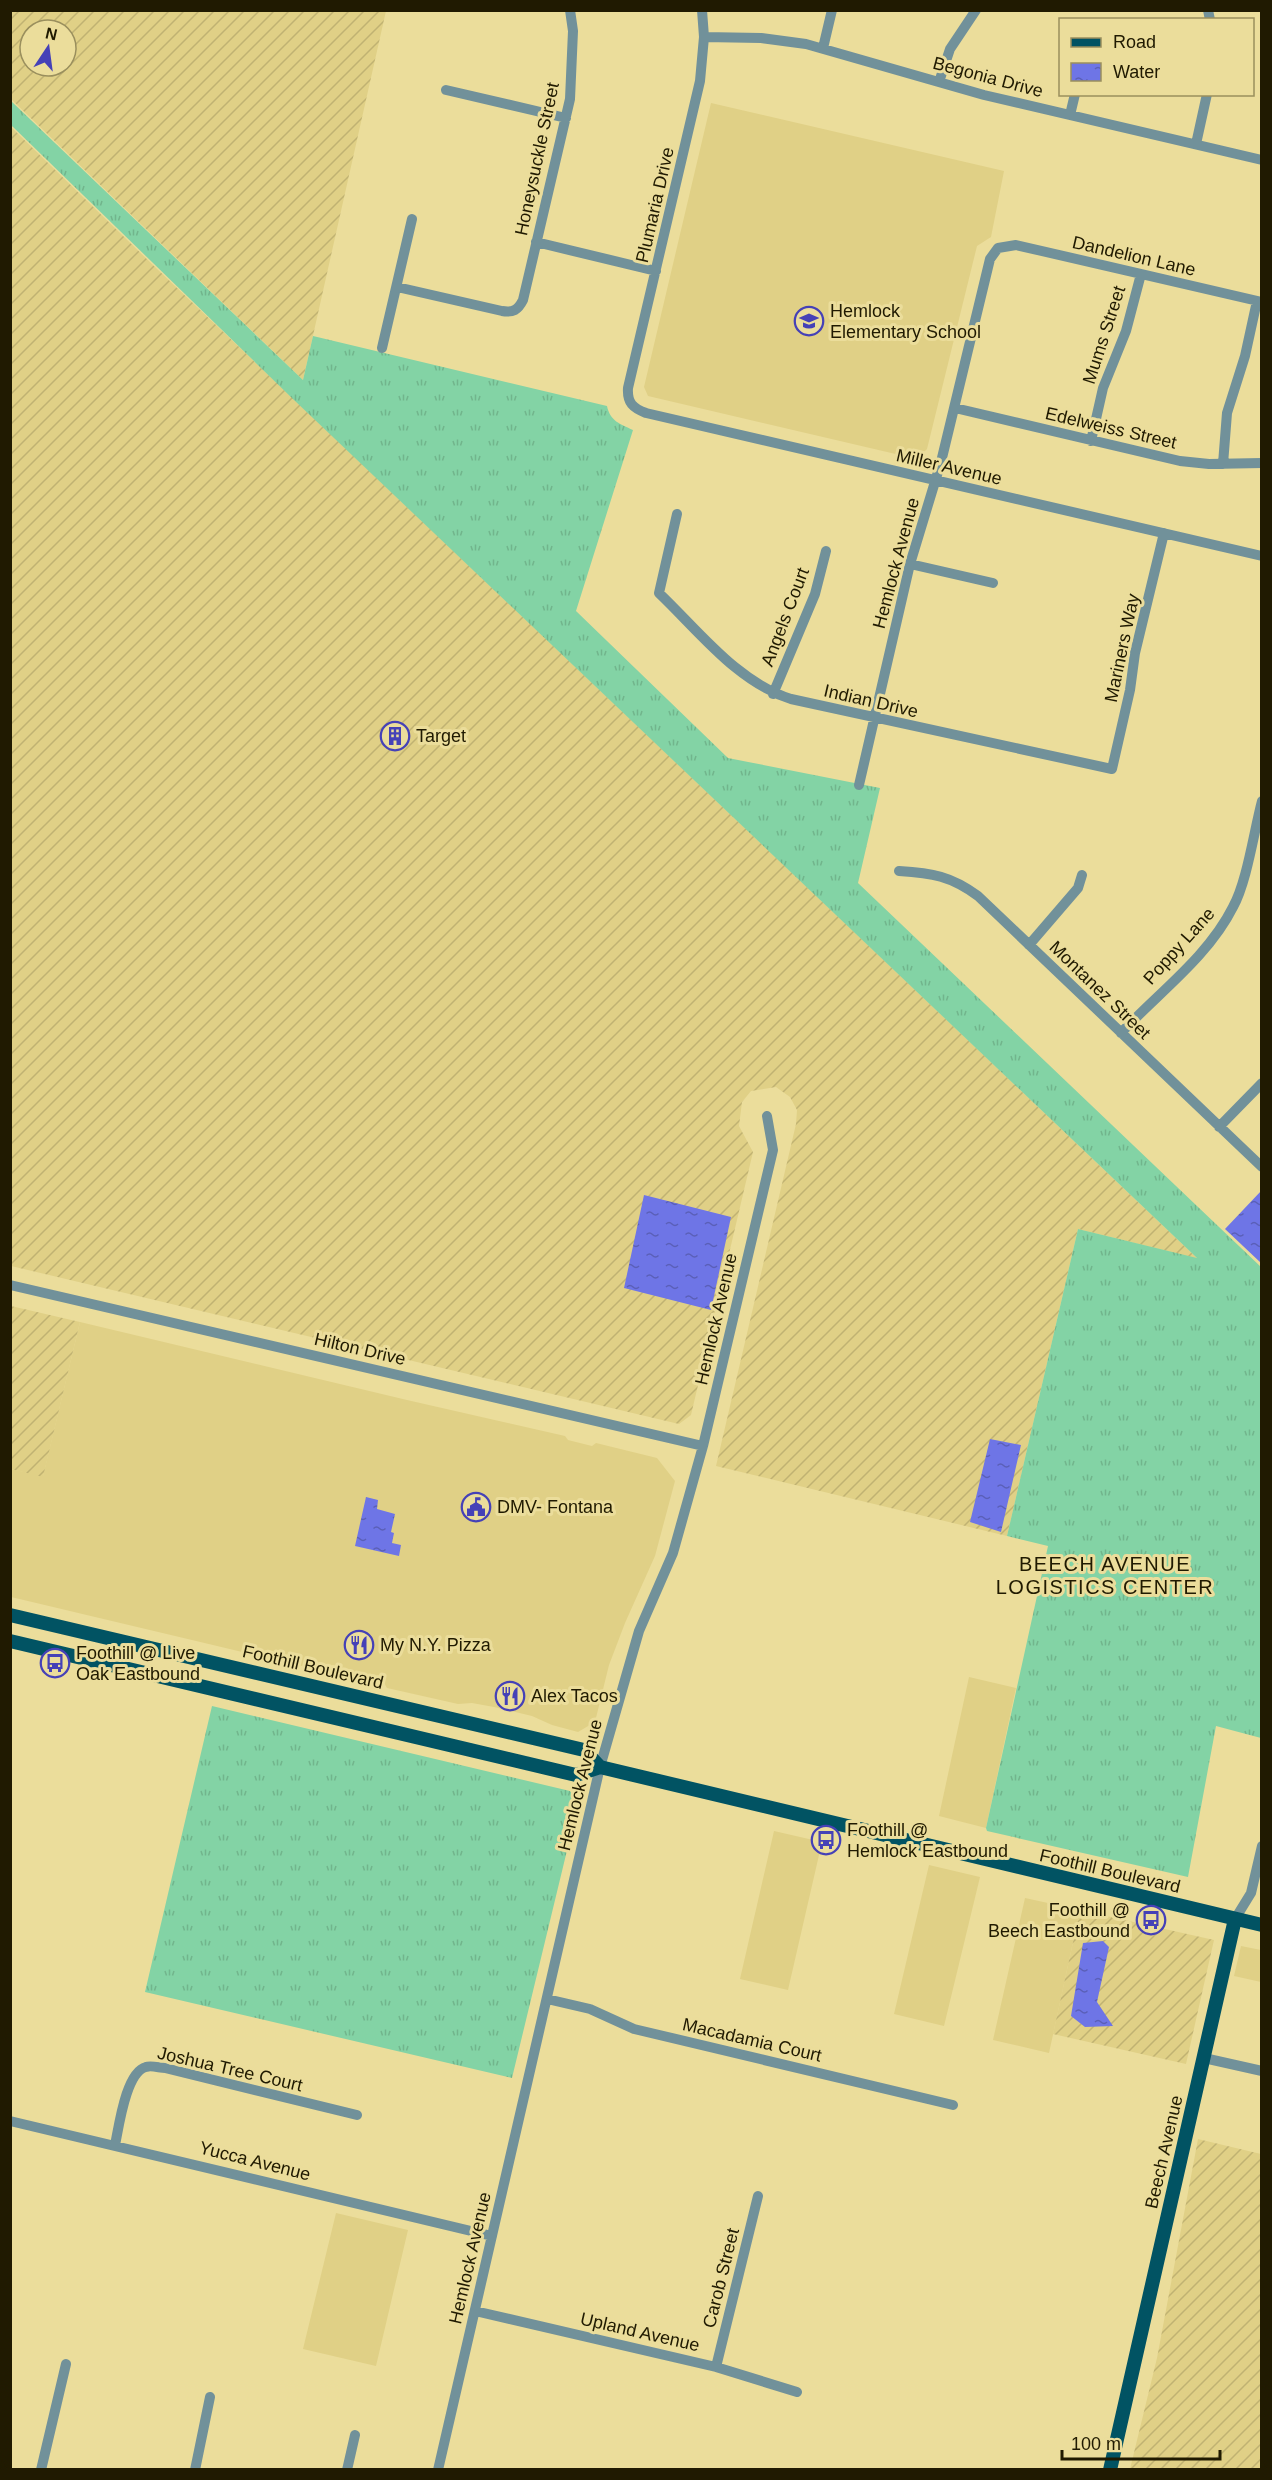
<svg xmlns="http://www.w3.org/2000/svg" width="1272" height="2480" font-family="Arial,sans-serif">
<defs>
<pattern id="industrial-furrows" width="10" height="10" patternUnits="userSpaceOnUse" patternTransform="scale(1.5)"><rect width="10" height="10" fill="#e0d086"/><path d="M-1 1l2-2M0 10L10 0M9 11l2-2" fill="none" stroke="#c0b272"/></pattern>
<pattern id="grass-tufts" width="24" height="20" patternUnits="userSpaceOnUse" patternTransform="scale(1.5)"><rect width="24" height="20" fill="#83d3a5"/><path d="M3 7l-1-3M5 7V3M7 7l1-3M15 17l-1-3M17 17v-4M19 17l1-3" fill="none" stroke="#71b58c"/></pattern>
<pattern id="water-ripples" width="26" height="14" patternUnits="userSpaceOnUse" patternTransform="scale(1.5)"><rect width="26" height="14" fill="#6e75e6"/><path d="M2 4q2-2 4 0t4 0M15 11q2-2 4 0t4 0" fill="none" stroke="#5a5fb8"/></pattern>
</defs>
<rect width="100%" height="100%" fill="#ebdd9b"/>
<!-- built -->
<path fill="#e0d086" d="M711 103 1004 171 991 237 977 246 927 449 917 459 648 396 644 387Z
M80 1322 407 1400 565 1436 568 1440 592 1446 596 1443 657 1458 675 1481 655 1556 625 1623 609 1665 595 1722 578 1732 552 1725 532 1716 494 1707 472 1703 458 1704 387 1688 383 1681 365 1678 360 1680 11 1597V1469L43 1476Z
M969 1677 1016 1688 986 1828 939 1816Z
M774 1831 822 1842 788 1990 740 1979Z
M929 1865 980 1877 944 2026 894 2014Z
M1025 1898 1080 1910 1049 2053 993 2040Z
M1241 1946 1261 1950V1982L1234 1976Z
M336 2213 408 2230 376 2366 303 2349Z"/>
<!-- industrial -->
<path fill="url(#industrial-furrows)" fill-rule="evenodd" d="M10 11H386L303 380 11 99ZM30 30H66V66H30Z
M10 126 155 267 1198 1259 1078 1229 1007 1536 716 1466 796 1124 797 1110 790 1097 776 1087 751 1091 742 1102 739 1126 753 1152 691 1415 679 1424 11 1266Z
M11 1306 80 1322 43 1477 11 1469Z
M1080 1910 1214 1940 1186 2064 1053 2034Z
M1198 2139 1261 2154V2469H1130L1157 2358Z"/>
<!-- grass -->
<path fill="url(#grass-tufts)" d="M10 100 303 380 313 336 607 406C610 421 620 424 633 430L576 611 728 758 880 788 858 883 1261 1267V1738L1216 1726 1188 1877 987 1831 986 1828 1048 1546 1007 1536 1078 1229 1197 1258 294 400 11 125Z
M212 1706 570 1791 578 1805 512 2078 145 1992Z"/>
<!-- water -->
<path fill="url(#water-ripples)" d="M1261 1191H1262L1261 1263 1225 1229Z
M644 1195 731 1217 711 1310 624 1288Z
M990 1439 1021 1445 1001 1532 970 1522Z
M366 1497 378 1500 377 1509 395 1514 391 1532 394 1533 392 1543 401 1545 399 1556 355 1546Z
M1103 1941 1109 1947 1097 2002 1113 2026 1085 2027 1071 2016 1083 1943Z"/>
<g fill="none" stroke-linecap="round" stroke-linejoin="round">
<!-- minor -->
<path stroke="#71919a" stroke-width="10" d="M702 10 704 37 700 81 628 388C627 403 633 408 646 413L1262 556
M1208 10 1210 20
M704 37 761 38 806 44 984 95 1262 160
M823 48 832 10
M939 82 950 49 976 10
M446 90 566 118
M1070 115 1075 94
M1196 144 1207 94
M536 242 656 271
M397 287 502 311C513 313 518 310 523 300L570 99 573 31 570 10
M382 348 412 219
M955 408 1180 461 1209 464 1262 463
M1091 441 1103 388 1126 331 1141 274
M1223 464 1227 413 1245 356 1257 301
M677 514 659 593C699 631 737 682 791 699L1112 769 1130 690 1135 653 1164 533
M910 564 993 583
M773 694 815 594 826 551
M859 785 910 564 941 462 990 259 998 248 1016 245 1262 302
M899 871C932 873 951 876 978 896L1262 1167
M1029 945 1078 888 1082 875
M1121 1033C1158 993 1208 957 1233 907 1247 882 1254 831 1262 801
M1219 1127 1262 1083
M10 1285 703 1446
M1235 1919 1251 1893 1262 1846
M547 1999 590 2009 634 2029 953 2105
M1204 2058 1262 2071
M10 2121 492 2236
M115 2145C119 2126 126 2072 146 2067 151 2065 160 2068 165 2068L357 2115
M475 2311 716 2367 797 2392
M716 2367 758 2196
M41 2470 66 2364
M195 2470 210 2397
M347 2470 355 2435
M438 2470 600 1767 639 1631 673 1553 703 1446 773 1150 767 1116"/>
<!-- major -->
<path stroke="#015363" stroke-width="14" d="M10 1615 584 1750 600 1767 1262 1925
M10 1641 576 1775 600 1767
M1110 2470 1235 1919"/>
</g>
<!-- icons -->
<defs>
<g id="school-ring" transform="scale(1.5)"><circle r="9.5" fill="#ebdd9b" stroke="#4541b7" stroke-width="1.5"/><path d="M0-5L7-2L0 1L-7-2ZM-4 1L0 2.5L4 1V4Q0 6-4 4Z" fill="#4541b7"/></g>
<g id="building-ring" transform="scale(1.5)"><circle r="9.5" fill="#ebdd9b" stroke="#4541b7" stroke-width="1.5"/><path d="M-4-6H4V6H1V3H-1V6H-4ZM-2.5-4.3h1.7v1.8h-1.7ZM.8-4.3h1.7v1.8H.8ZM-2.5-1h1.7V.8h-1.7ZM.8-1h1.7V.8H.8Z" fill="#4541b7"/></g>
<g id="civic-ring" transform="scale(1.5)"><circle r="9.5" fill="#ebdd9b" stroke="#4541b7" stroke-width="1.5"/><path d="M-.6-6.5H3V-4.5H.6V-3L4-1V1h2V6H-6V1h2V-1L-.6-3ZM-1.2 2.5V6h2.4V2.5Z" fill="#4541b7"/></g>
<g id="restaurant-ring" transform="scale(1.5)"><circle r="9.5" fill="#ebdd9b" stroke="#4541b7" stroke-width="1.5"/><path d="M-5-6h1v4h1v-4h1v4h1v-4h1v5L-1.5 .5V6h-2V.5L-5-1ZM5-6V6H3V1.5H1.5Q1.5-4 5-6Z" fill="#4541b7"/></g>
<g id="bus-ring" transform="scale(1.5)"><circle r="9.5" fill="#ebdd9b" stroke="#4541b7" stroke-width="1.5"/><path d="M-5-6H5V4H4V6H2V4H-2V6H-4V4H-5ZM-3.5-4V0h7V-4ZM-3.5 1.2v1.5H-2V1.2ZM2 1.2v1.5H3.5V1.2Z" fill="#4541b7"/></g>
</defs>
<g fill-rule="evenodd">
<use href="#school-ring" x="809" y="321"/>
<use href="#building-ring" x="395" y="736"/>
<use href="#civic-ring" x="476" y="1507"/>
<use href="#restaurant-ring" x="359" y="1645"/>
<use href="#bus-ring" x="55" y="1663"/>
<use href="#restaurant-ring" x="510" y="1696"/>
<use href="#bus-ring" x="826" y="1840"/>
<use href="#bus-ring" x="1151" y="1920"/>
</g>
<g text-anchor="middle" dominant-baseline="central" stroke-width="6" stroke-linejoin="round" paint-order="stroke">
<!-- street labels -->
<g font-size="18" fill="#201a01" stroke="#ebdd9b">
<text transform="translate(988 77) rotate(15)">Begonia Drive</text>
<text transform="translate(537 159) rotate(-78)">Honeysuckle Street</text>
<text transform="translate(655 205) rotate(-77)">Plumaria Drive</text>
<text transform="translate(1134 256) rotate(13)">Dandelion Lane</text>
<text transform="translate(1104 335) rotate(-72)">Mums Street</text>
<text transform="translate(1111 428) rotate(13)">Edelweiss Street</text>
<text transform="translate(949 467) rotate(13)">Miller Avenue</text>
<text transform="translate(896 563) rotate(-75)">Hemlock Avenue</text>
<text transform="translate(785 617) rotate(-69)">Angels Court</text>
<text transform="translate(1122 648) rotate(-78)">Mariners Way</text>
<text transform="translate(871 701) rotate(13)">Indian Drive</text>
<text transform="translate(1179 946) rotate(-48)">Poppy Lane</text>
<text transform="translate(1100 990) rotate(44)">Montanez Street</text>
<text transform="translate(716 1319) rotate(-77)">Hemlock Avenue</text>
<text transform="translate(360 1349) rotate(13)">Hilton Drive</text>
<text transform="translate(313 1667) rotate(13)">Foothill Boulevard</text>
<text transform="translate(580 1785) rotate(-76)">Hemlock Avenue</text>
<text transform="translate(1110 1871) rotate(13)">Foothill Boulevard</text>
<text transform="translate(752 2040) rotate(13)">Macadamia Court</text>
<text transform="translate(230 2069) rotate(13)">Joshua Tree Court</text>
<text transform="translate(1164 2152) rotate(-77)">Beech Avenue</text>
<text transform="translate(255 2161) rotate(14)">Yucca Avenue</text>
<text transform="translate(470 2258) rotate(-77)">Hemlock Avenue</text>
<text transform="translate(721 2278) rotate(-76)">Carob Street</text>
<text transform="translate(640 2332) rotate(13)">Upland Avenue</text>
</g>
<!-- poi labels -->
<g font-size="18" fill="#201a01" stroke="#ebdd9b" text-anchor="start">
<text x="830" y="311">Hemlock<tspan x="830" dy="21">Elementary School</tspan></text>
<text x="416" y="736">Target</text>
<text x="497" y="1507">DMV- Fontana</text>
<text x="380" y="1645">My N.Y. Pizza</text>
<text x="76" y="1653">Foothill @ Live<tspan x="76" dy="21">Oak Eastbound</tspan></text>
<text x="531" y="1696">Alex Tacos</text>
<text x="847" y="1830">Foothill @<tspan x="847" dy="21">Hemlock Eastbound</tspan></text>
<text x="1130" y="1910" text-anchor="end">Foothill @<tspan x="1130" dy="21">Beech Eastbound</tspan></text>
</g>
<!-- neighbourhood labels -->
<g font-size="20" letter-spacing="1.5" fill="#201a01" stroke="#ebdd9b">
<text x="1105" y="1564">BEECH AVENUE<tspan x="1105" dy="23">LOGISTICS CENTER</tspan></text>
</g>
</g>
<!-- border -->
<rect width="1272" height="2480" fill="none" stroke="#201a01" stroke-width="24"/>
<!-- legend -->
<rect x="1059" y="18" width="195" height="78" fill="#ebdd9b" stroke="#9a8f5d" stroke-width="1.5"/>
<rect x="1071" y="38" width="30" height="9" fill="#015363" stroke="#9a8f5d" stroke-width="1.5"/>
<text x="1113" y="48" font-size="18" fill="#201a01">Road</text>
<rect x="1071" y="63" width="30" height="18" fill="url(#water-ripples)" stroke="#9a8f5d" stroke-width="1.5"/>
<text x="1113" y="78" font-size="18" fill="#201a01">Water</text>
<!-- north arrow -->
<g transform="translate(48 48) rotate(13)"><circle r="28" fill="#ebdd9b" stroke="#9a8f5d" stroke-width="1.5"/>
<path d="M0-4.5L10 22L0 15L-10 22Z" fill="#4541b7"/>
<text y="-9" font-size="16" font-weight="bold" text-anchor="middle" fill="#201a01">N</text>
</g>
<!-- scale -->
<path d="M1062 2450v9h158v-9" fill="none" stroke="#201a01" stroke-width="3"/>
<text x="1071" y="2450" font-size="18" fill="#201a01" stroke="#ebdd9b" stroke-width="4.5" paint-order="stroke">100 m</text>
</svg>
